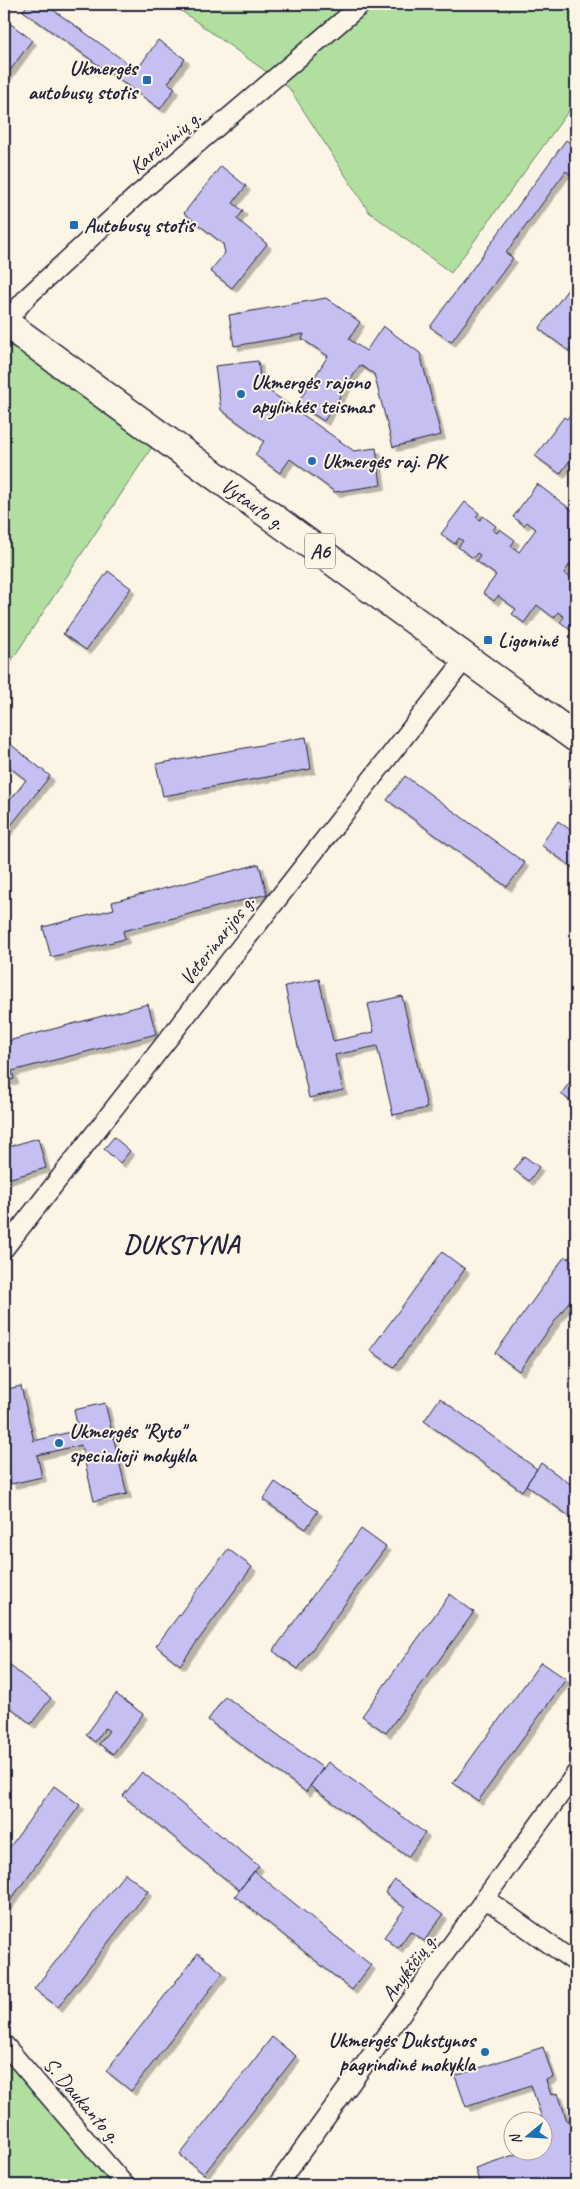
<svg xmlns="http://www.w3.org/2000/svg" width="580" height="2189" font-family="Caveat,sans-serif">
<defs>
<filter id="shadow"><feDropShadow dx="4.5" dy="4.5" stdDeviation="0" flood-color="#0004"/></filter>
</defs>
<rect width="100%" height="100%" fill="#fcf5e5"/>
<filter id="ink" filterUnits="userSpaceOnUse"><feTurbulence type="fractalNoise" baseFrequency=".02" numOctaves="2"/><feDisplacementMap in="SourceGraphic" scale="10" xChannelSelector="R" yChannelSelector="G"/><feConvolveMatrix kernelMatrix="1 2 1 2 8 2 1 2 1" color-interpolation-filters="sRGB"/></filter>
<g filter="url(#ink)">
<!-- green -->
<path fill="#b0df9f" stroke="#69806d" d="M179 4H576V107L573 105 451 273 369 212 289 88 180 10Z
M4 337 152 447 4 672Z
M4 2044 125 2185H4Z"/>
<!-- building -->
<path fill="#c6c0f2" stroke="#22223b" filter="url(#shadow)" d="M28 4H45L137 70 158 40 185 59 168 83 175 88 160 109 23 11Z
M4 19 32 40 4 79Z
M566 140 576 147V179L566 171 506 253 513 258 451 342 430 327Z
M221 166 246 186 233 203 243 211 237 219 267 244 232 288 210 271 225 253 223 244 184 213Z
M576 278V342L569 351 539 329Z
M326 298 360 322 349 339 366 351 383 326 420 353 441 435 393 447 374 374 360 365 324 421 297 404 328 356 302 339 304 334 234 346 229 315Z
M258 361 261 385 354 451 376 448 381 485 335 492 290 459 280 473 255 455 264 441 221 410 215 366Z
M576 406V452L560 474 535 456 564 417 567 419Z
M537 484 573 511 576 507V564L572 561 564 573 576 582 575 633 560 622 564 617 558 612 554 618 537 605 524 623 512 614 516 609 498 596 494 601 483 593 496 575 476 561 480 555 477 553 473 558 458 547 463 541 459 538 455 544 441 534 465 502 479 513 476 517 480 520 483 516 496 526 493 530 497 533 500 529 515 540 511 546 519 552 536 529 527 522 524 525 513 517Z
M108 571 131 588 86 650 63 634Z
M306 737 311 769 163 796 156 764Z
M4 739 50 776 4 834V808L26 780 4 763Z
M405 776 525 863 507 887 387 800Z
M558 821 576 834V870L541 845Z
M259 864 267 894 123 931 125 939 51 957 43 927 114 909 112 902Z
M319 979 333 1041 374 1032 368 1004 402 996 427 1108 393 1115 377 1046 335 1055 343 1090 309 1098 285 986Z
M148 1004 156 1034 12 1071 14 1079 4 1082V1042Z
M576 1074V1105L561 1094Z
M114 1137 130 1151 120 1163 104 1149Z
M38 1138 46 1168 4 1180V1148Z
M524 1156 539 1167 529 1181 514 1170Z
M442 1252 465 1269 394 1367 370 1350Z
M565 1256 576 1264V1292L519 1371 495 1353Z
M21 1386 34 1441 78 1430 74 1410 105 1403 127 1494 94 1501 81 1445 37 1455 42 1477 11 1484 4 1455V1390Z
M440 1398 537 1469 522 1491 424 1421Z
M541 1463 576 1488V1521L526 1485Z
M275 1482 318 1511 306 1529 263 1500Z
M361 1529 386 1547 298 1669 273 1651Z
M228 1549 252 1567 180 1665 156 1646Z
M450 1594 474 1612 386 1733 362 1716Z
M4 1661 51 1698 31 1724 4 1702Z
M541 1662 566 1679 478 1801 453 1783Z
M116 1694 143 1714 113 1754 99 1744 109 1731 105 1728 95 1742 86 1735Z
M225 1696 323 1768 306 1792 208 1720Z
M328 1762 425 1833 408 1857 310 1786Z
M142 1772 259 1866 239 1890 123 1796Z
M54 1786 80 1805 4 1909V1855Z
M254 1871 371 1965 352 1990 235 1896Z
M125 1873 148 1891 58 2007 34 1989Z
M395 1880 443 1915 424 1941 410 1931 398 1948 384 1937 405 1908 385 1893Z
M198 1953 223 1973 131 2091 106 2071Z
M272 2037 296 2056 204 2174 180 2155Z
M543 2047 553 2077 546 2080 551 2095 558 2093 567 2121 574 2119 576 2127V2134L572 2136 576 2148V2185H480L475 2168 523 2152H542V2145L550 2143 531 2085 466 2107 455 2076Z"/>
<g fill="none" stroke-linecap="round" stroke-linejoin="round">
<!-- minor casing -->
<g stroke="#22223b" stroke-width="21">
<path id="minor" d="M5 323 28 296 136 196 362 4
M4 1249 466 658
M486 1899 576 1963
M4 2044 125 2185
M277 2185 576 1773"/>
</g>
<!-- primary casing -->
<g stroke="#22223b" stroke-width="31">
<path id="primary" d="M4 322 576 738"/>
</g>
<!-- minor -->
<use href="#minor" stroke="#fcf5e5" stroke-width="18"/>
<!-- primary -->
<use href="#primary" stroke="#fcf5e5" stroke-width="28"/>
</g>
</g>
<!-- markers -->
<g fill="#1f6fb2" stroke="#fcf5e5" stroke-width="2">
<rect x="142" y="75" width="10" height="10" rx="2.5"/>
<rect x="69" y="220" width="10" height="10" rx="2.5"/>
<circle cx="241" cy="394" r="5"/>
<circle cx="312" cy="461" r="5"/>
<rect x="483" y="635" width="10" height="10" rx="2.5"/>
<circle cx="59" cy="1443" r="5"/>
<circle cx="485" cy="2052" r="5"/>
</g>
<g text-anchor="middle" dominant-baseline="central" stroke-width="4" stroke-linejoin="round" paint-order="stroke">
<!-- shield labels -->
<rect fill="#fcf5e5" stroke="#63616e" stroke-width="1" x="305" y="533.5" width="30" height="35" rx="4"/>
<g font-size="20" font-weight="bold" fill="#22223b">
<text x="320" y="551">A6</text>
</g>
<!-- poi labels -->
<g font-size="21" font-weight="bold" fill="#22223b" stroke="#fcf5e5" text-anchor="start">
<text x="137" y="68" text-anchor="end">Ukmergės<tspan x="137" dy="24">autobusų stotis</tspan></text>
<text x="84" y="225">Autobusų stotis</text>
<text x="251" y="382">Ukmergės rajono<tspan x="251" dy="24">apylinkės teismas</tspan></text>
<text x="322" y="461">Ukmergės raj. PK</text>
<text x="498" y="640">Ligoninė</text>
<text x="69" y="1431">Ukmergės "Ryto"<tspan x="69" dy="24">specialioji mokykla</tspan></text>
<text x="475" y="2040" text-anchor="end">Ukmergės Dukstynos<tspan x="475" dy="24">pagrindinė mokykla</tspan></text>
</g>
<!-- street labels -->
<g font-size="21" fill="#22223b" stroke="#fcf5e5">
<text transform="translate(165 142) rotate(-40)">Kareivinių g.</text>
<text transform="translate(253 504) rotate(36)">Vytauto g.</text>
<text transform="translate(217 940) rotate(-52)">Veterinarijos g.</text>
<text transform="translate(409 1967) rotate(-54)">Anykščių g.</text>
<text transform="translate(82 2100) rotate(49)">S. Daukanto g.</text>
</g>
<!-- district labels -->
<g font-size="26" font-weight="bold" letter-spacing="1" fill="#22223b" stroke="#fcf5e5">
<text x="182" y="1244">DUKSTYNA</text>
</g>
</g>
<!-- margin -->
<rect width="580" height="2189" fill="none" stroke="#fcf5e5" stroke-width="20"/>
<rect x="10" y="10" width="560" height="2169" fill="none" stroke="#22223b" stroke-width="2" filter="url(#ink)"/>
<!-- north arrow -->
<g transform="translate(528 2136) rotate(252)"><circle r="24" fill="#fcf5e5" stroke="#a5a1a1"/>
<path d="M0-4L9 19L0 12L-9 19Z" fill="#1f6fb2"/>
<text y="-8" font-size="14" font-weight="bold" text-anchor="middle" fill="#22223b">N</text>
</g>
</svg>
